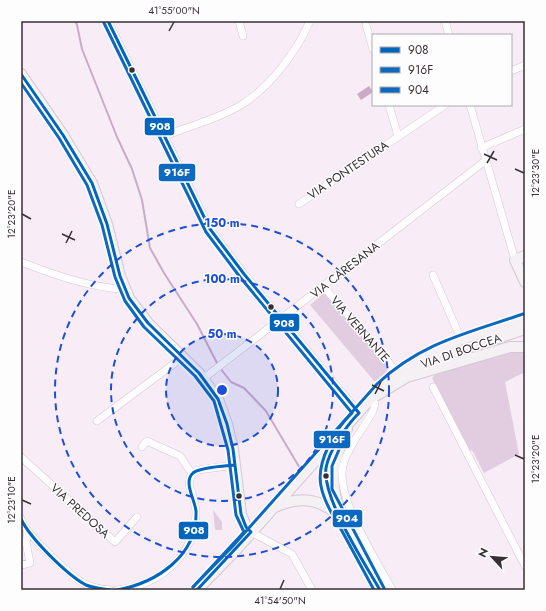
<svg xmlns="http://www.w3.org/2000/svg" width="546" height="611" font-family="Jost,sans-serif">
<rect width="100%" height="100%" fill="#f8edf7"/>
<!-- green -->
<path fill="#e1cddf" d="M325 292 386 364 387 372 375 382 310 305Z
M508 350 525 351V372L505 382 519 454 484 473 472 450 469 451 432 378 438 372Z
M213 510 222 522V530H215Z"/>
<!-- water -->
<path fill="#caabc7" d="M369 86 373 92 361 100 357 94Z"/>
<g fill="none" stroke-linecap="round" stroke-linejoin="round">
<!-- stream -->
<path stroke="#caabc7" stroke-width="2" d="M75 21 77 25 82 49 117 137 132 169 142 200 150 248 164 273 197 324 218 365
M220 368 231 382 244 388 266 411 301 470"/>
<!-- street casing -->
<g stroke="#d3c9d2" stroke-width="8">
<path id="street" d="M108 21 210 229 244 274 359 413
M239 21 243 36
M445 21 449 35
M366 25 373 49
M511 71 525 65
M389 105 398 136
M470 105 515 260
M164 136C190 126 218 119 241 105 270 87 296 53 310 21
M481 148 525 129
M299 204 445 105
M21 262C52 274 91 288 124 289
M433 275 461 339
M323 286 397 372
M204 378 485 161
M433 387 525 566
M370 398 375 403 373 411C364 428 350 443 344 462 332 494 377 560 392 590
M97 421 183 357
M142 447 147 441 180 456 192 474
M21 457 115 542 137 517
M21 519C24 532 71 576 83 583 91 588 100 589 110 590
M251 532 292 554 312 590
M21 565 30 563 26 542 28 531
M117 590C158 586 195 556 196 513 196 502 191 493 189 483L192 474 198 470 235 465"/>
</g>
<!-- secondary casing -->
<g stroke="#d3c9d2" stroke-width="12">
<path id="secondary" d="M21 74 63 135 92 183 107 224 120 276 129 298 148 323 199 373 218 399 227 424 233 449 241 514 246 527 251 532
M525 256 515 260 525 282
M403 370 525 329
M377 395 407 377 510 347H525
M347 429C342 442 335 456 334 470 329 511 361 555 380 590
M275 507C301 495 320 499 341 517
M197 590 236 550 381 387C423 344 471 338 525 319"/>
</g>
<!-- street -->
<use href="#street" stroke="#fefcfe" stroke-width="7"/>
<!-- secondary -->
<use href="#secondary" stroke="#f5f0f4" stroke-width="10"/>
<!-- bus-1 casing -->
<g stroke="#fdfdfd" stroke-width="6">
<path id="bus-1" d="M108 21 210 229 244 274 359 413
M21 74 63 135 92 183 107 224 120 276 129 298 148 323 199 373 218 399 227 424 233 449 241 514 246 527 251 532
M359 413C347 425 329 450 326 468 322 498 364 562 380 590
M21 519C30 538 67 575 86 585 93 588 102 589 110 590
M117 590C156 583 198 556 196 511 195 500 183 482 193 473 200 467 225 466 235 465
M197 590 251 532"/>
</g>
<!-- bus-2 casing -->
<g stroke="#fdfdfd" stroke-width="6">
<path id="bus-2" d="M104 23 206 232 240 277 352 413C335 429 316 462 321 486 324 502 334 517 342 531 353 551 363 570 374 590
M21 83 59 138 87 185 102 225 115 277 125 301 144 327 195 376 214 401 228 450 236 515 244 532 193 587"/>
</g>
<!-- bus-3 casing -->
<g stroke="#fdfdfd" stroke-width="6">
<path id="bus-3" d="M341 445 332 466V489L384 588
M193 587 232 547 377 384C422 342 468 333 523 314"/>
</g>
<!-- bus-1 -->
<use href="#bus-1" stroke="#0065bd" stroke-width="3"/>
<!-- bus-2 -->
<use href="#bus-2" stroke="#0c69bf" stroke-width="3"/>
<!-- bus-3 -->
<use href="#bus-3" stroke="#0c69bf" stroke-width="3"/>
</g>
<!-- ticks -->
<path fill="none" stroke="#382e37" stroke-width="1.5" d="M169 31 174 22M484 154 497 160M487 163 494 151M515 169 524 173M22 214 31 219M62 234 75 240M66 243 72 231M372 385 384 391M375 394 381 382M515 455 524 459M22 500 31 504M280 589 284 580"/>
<!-- distance rings -->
<circle cx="222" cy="390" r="56" fill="#1d4ed8" fill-opacity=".12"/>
<g fill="none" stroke="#1d4ed8" stroke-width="2" stroke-dasharray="7 5">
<circle cx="222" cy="390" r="56"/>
<circle cx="222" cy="390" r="111"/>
<circle cx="222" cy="390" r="167"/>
</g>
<!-- markers -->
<g fill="#382e37" stroke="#fdfdfd" stroke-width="1.5">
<circle cx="132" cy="70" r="3.5"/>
<circle cx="271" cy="307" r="3.5"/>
<circle cx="326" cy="476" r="3.5"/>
<circle cx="239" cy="496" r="3.5"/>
</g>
<g text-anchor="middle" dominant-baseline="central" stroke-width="3" stroke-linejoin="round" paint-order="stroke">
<!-- street labels -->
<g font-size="12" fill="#382e37" stroke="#fdfdfd">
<text transform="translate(348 170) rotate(-34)">VIA PONTESTURA</text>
<text transform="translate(345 270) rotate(-38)">VIA CARESANA</text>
<text transform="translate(360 329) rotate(49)">VIA VERNANTE</text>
<text transform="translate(461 351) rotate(-19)">VIA DI BOCCEA</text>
<text transform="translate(80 511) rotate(42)">VIA PREDOSA</text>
</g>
</g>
<circle cx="222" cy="390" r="6" fill="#1d4ed8" stroke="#fdfdfd" stroke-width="2"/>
<g font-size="12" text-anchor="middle" font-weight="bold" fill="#1d4ed8" stroke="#fdfdfd" stroke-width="3" stroke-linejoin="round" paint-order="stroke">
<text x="222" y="227">150 m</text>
<text x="222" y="283">100 m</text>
<text x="222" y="338">50 m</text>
</g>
<g stroke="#fdfdfd" stroke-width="1.5">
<rect x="144" y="117" width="31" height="19" rx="4" fill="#0065bd"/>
<rect x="158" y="163" width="38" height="19" rx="4" fill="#0c69bf"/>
<rect x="269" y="313" width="31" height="19" rx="4" fill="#0065bd"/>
<rect x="313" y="430" width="38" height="19" rx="4" fill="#0c69bf"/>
<rect x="332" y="509" width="31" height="19" rx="4" fill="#0c69bf"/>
<rect x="178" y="521" width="31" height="19" rx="4" fill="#0065bd"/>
</g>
<g font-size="11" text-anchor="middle" font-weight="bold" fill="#fff">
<text x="160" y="130">908</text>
<text x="177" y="176">916F</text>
<text x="284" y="327">908</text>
<text x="332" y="443">916F</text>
<text x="347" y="522">904</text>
<text x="194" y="534">908</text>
</g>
<!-- border -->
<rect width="546" height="611" fill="none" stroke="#fdfdfd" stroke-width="44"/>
<!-- legend -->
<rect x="372" y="34" width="140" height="72" fill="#fdfdfd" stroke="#aeaaae"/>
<rect x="380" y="47" width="20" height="6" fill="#0065bd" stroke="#aeaaae"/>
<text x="408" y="54" font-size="12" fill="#382e37">908</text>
<rect x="380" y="67" width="20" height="6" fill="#0c69bf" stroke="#aeaaae"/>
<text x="408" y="74" font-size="12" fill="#382e37">916F</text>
<rect x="380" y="87" width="20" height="6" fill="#0c69bf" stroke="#aeaaae"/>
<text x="408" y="94" font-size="12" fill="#382e37">904</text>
<!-- north arrow -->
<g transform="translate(492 557) rotate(296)" stroke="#fdfdfd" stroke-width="3" paint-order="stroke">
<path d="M0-3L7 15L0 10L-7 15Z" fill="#382e37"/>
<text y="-6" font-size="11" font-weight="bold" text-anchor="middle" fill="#382e37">N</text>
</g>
<rect x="22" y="22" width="502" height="567" fill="none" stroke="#382e37" stroke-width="1.5"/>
<g font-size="10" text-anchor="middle" fill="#382e37">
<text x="174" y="14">41°55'00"N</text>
<text transform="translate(535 173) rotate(-90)" y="4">12°23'30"E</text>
<text transform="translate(11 214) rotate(-90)" y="4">12°23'20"E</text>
<text transform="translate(535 459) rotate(-90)" y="4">12°23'20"E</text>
<text transform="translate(11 500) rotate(-90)" y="4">12°23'10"E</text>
<text x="280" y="604">41°54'50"N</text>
</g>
</svg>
